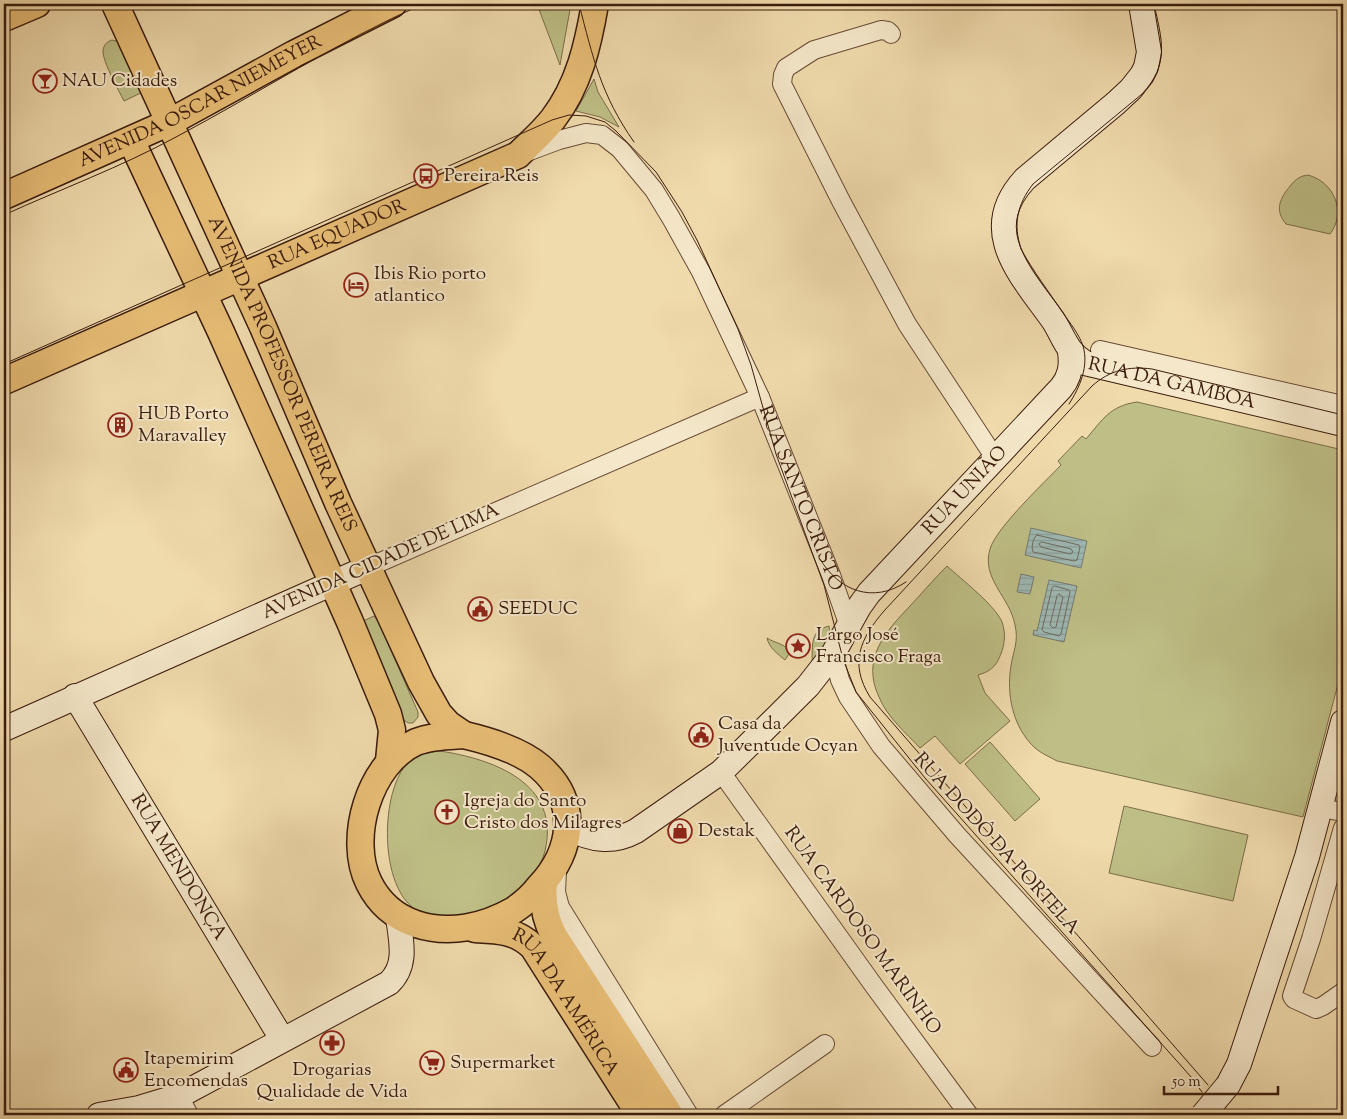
<svg xmlns="http://www.w3.org/2000/svg" width="1347" height="1119" font-family="'Sorts Mill Goudy',serif">
<defs>
<pattern id="water-rules" width="6" height="5" patternUnits="userSpaceOnUse" patternTransform="scale(1.25)"><rect width="6" height="5" fill="#9eb9b4"/><path d="M0 2.5h6" fill="none" stroke="#899e9a"/></pattern>
</defs>
<rect width="100%" height="100%" fill="#f0dbad"/>
<filter id="stains"><feTurbulence type="fractalNoise" baseFrequency=".004" numOctaves="4"/><feColorMatrix values="0 0 0 0 .2 0 0 0 0 .09 0 0 0 0 .02 0 0 0 .5 -.17"/></filter>
<radialGradient id="worn" r=".72"><stop offset=".6" stop-color="#630" stop-opacity="0"/><stop offset="1" stop-color="#630" stop-opacity=".3"/></radialGradient>
<!-- green -->
<path fill="#bebf86" stroke="#7c6d49" d="M537 4H571L560 65Z
M112 40 120 42 145 91 124 101C119 91 103 62 103 52 103 46 106 42 112 40Z
M594 79 598 92 619 127 600 117 576 111Z
M1308 175C1334 182 1347 212 1330 234L1286 224C1274 210 1280 198 1291 185 1296 179 1300 176 1308 175Z
M1137 402 1343 450V665L1303 817 1057 761C1050 757 1040 753 1034 747 1013 727 1006 694 1011 666 1013 651 1019 642 1015 625 1010 597 981 579 990 549 996 528 1044 483 1061 465L1058 461 1082 436 1086 439C1103 419 1110 406 1137 402Z
M947 566C961 579 995 605 1002 622 1006 633 1005 645 1000 656 996 667 989 672 978 675L985 693 1010 721 960 764 935 736 920 748C906 733 887 717 879 697 861 659 885 632 910 606 922 593 934 579 947 566Z
M374 616 378 621 418 712V717L413 723H408L404 720 361 622Z
M829 626C832 641 821 653 812 663 813 646 809 631 829 626Z
M767 638C776 644 787 643 789 654L785 660C778 654 769 648 767 638Z
M990 742 1040 799 1015 821 965 764Z
M440 751C493 759 561 783 545 851 540 870 526 889 509 898 494 906 473 916 456 918 450 918 443 916 437 915 432 915 427 915 422 913 379 896 379 796 406 765 415 755 427 752 440 751Z
M1124 806 1248 835 1233 901 1109 873Z"/>
<!-- water -->
<path fill="url(#water-rules)" stroke="#767a71" d="M1031 528 1087 541 1081 568 1025 555Z
M1021 574 1034 577 1030 594 1017 592Z
M1049 580 1077 586 1064 642 1033 635 1034 630 1037 631Z"/>
<g fill="none" stroke-linecap="round" stroke-linejoin="round">
<!-- shore -->
<path stroke="#6c6a60" stroke-width="1" d="M1037 535 1079 545 1080 547 1077 560 1074 561 1033 552C1031 548 1033 537 1037 535Z
M1042 542 1071 549 1073 552 1070 554 1041 547 1039 544Z
M1055 586 1069 590 1070 592 1061 634 1059 636 1044 632 1042 630 1052 588Z
M1059 594 1063 597 1056 627 1053 628 1050 625 1057 596Z"/>
<!-- street casing -->
<g stroke="#684b34" stroke-width="20">
<g id="street">
<path d="M891 34 888 31 881 30 814 50 786 68 783 75 782 84 841 201 907 324 995 458"/>
<path id="s1" d="M527 152 559 140 586 133 602 135 620 149 654 190 671 218 701 272 760 397 831 575 849 626"/>
<path d="M1100 350 1343 405"/>
<path d="M369 567 760 397"/>
<path d="M833 654 840 680 848 697 881 746 957 835 1152 1047"/>
<path d="M721 772 874 986 969 1115"/>
<path d="M1320 808 1343 812"/>
<path d="M1343 828 1311 939 1292 996 1294 999 1316 1009 1323 1006 1343 992"/>
<path d="M557 871 556 892 560 907 689 1115"/>
<path d="M179 1096 189 1115"/>
<path d="M724 1115 825 1044"/>
</g>
</g>
<!-- secondary casing -->
<g stroke="#3a1b0c" stroke-width="26">
<g id="secondary">
<path id="s2" d="M1141 4 1149 52 1146 67 1142 75 1131 89 1116 103 1025 179C977 231 1021 275 1053 320 1064 337 1066 351 1085 363L1343 424"/>
<path id="s3" d="M75 696 282 1039"/>
<path d="M4 729 369 567"/>
<path id="s4" d="M568 828C591 840 612 844 636 831L721 772 777 717 808 686 833 654 859 607 869 593 1061 388C1070 377 1072 366 1070 352"/>
<path d="M1228 1085 1239 1064 1307 857 1343 722"/>
<path d="M99 1115 139 1108 179 1096 389 983C408 965 401 941 398 917"/>
</g>
</g>
<!-- primary casing -->
<g stroke="#3a1b0c" stroke-width="29">
<g id="primary">
<path id="s5" d="M115 4 263 327 338 503 421 682 439 714 448 724 464 735"/>
<path d="M4 18 37 4"/>
<path d="M131 140 221 332 350 622 388 714 392 730 389 761"/>
<path id="s6" d="M4 196 170 122 294 54 393 4"/>
<path id="s7" d="M4 381 518 155C529 144 543 132 553 119 579 85 588 45 595 4"/>
<path d="M464 735C490 741 520 750 540 767 580 802 573 851 539 887 532 896 523 904 514 910 484 927 449 935 416 924 395 917 379 903 369 883 347 839 369 763 416 742 431 736 448 736 464 735Z"/>
<path d="M544 882C542 902 545 919 554 936L670 1115"/>
<path id="s8" d="M475 929C497 930 516 930 533 947L640 1115"/>
</g>
</g>
<!-- street -->
<use href="#street" stroke="#f5e8ca" stroke-width="18"/>
<!-- secondary -->
<use href="#secondary" stroke="#f5e8ca" stroke-width="24"/>
<!-- primary -->
<use href="#primary" stroke="#e8be76" stroke-width="26"/>
<!-- tram -->
<path stroke="#3a1b0c" stroke-width="1" d="M579 4C593 58 601 95 634 142
M4 215C61 189 121 167 176 137 259 93 337 42 423 4
M4 364 552 120 569 115 586 116 605 122 616 131 656 172 682 212 697 240 738 329 751 365 776 454 824 585 843 659 856 692 925 778 1192 1078 1202 1092
M1069 404C1080 387 1089 366 1083 346 1079 334 1070 323 1063 313 1049 292 1033 271 1021 249 1013 224 1017 205 1033 184L1142 94C1170 64 1162 40 1154 4
M820 559C839 591 873 604 906 582
M1208 1085 870 697C849 663 860 639 884 611L1092 386C1110 370 1129 366 1152 369L1343 415"/>
<!-- secondary-bridge casing -->
<g stroke="#3a1b0c" stroke-width="26" stroke-linecap="butt">
<path id="secondary-bridge" d="M1203 1115 1228 1085"/>
</g>
<!-- secondary-bridge -->
<use href="#secondary-bridge" stroke="#f5e8ca" stroke-width="24"/>
</g>
<!-- icons -->
<defs>
<g id="bar-ring" transform="scale(1.25)"><circle r="9.5" fill="#f5e8ca" stroke="#8f2418" stroke-width="1.5"/><path d="M-6-5H6L.8 .8V4.5H3.5V6h-7V4.5H-.8V.8Z" fill="#8f2418"/></g>
<g id="bus-ring" transform="scale(1.25)"><circle r="9.5" fill="#f5e8ca" stroke="#8f2418" stroke-width="1.5"/><path d="M-5-6H5V4H4V6H2V4H-2V6H-4V4H-5ZM-3.5-4V0h7V-4ZM-3.5 1.2v1.5H-2V1.2ZM2 1.2v1.5H3.5V1.2Z" fill="#8f2418"/></g>
<g id="hotel-ring" transform="scale(1.25)"><circle r="9.5" fill="#f5e8ca" stroke="#8f2418" stroke-width="1.5"/><path d="M-6-4.5h1.5V1H6V5H4.5V3h-9V5H-6ZM-4 0a1.8 1.8 0 1 1 3.6 0ZM.5 0V-2.5h3Q6-2.5 6 0Z" fill="#8f2418"/></g>
<g id="building-ring" transform="scale(1.25)"><circle r="9.5" fill="#f5e8ca" stroke="#8f2418" stroke-width="1.5"/><path d="M-4-6H4V6H1V3H-1V6H-4ZM-2.5-4.3h1.7v1.8h-1.7ZM.8-4.3h1.7v1.8H.8ZM-2.5-1h1.7V.8h-1.7ZM.8-1h1.7V.8H.8Z" fill="#8f2418"/></g>
<g id="civic-ring" transform="scale(1.25)"><circle r="9.5" fill="#f5e8ca" stroke="#8f2418" stroke-width="1.5"/><path d="M-.6-6.5H3V-4.5H.6V-3L4-1V1h2V6H-6V1h2V-1L-.6-3ZM-1.2 2.5V6h2.4V2.5Z" fill="#8f2418"/></g>
<g id="sight-ring" transform="scale(1.25)"><circle r="9.5" fill="#f5e8ca" stroke="#8f2418" stroke-width="1.5"/><path d="M0-6L1.8-2.2L6-1.7L2.9 1.2L3.7 5.4L0 3.3L-3.7 5.4L-2.9 1.2L-6-1.7L-1.8-2.2Z" fill="#8f2418"/></g>
<g id="church-ring" transform="scale(1.25)"><circle r="9.5" fill="#f5e8ca" stroke="#8f2418" stroke-width="1.5"/><path d="M-1.2-6h2.4v3.5h3.3v2.4h-3.3V6h-2.4V-.1h-3.3v-2.4h3.3Z" fill="#8f2418"/></g>
<g id="shop-ring" transform="scale(1.25)"><circle r="9.5" fill="#f5e8ca" stroke="#8f2418" stroke-width="1.5"/><path d="M-5-2.5h2.3a2.7 3.5 0 0 1 5.4 0H5L5.5 6h-11ZM-1.5-2.5h3a1.5 2.3 0 0 0-3 0Z" fill="#8f2418"/></g>
<g id="pharmacy-ring" transform="scale(1.25)"><circle r="9.5" fill="#f5e8ca" stroke="#8f2418" stroke-width="1.5"/><path d="M-2-6h4v4h4v4h-4v4h-4v-4h-4v-4h4Z" fill="#8f2418"/></g>
<g id="supermarket-ring" transform="scale(1.25)"><circle r="9.5" fill="#f5e8ca" stroke="#8f2418" stroke-width="1.5"/><path d="M-6-5.5h2.5l.6 2H6L4.5 2H-2.5L-4.4-4H-6ZM-1.5 3.2a1.3 1.3 0 1 0 .1 0ZM3 3.2a1.3 1.3 0 1 0 .1 0Z" fill="#8f2418"/></g>
</defs>
<g fill-rule="evenodd">
<use href="#bar-ring" x="45" y="81"/>
<use href="#bus-ring" x="426" y="176"/>
<use href="#hotel-ring" x="356" y="285"/>
<use href="#building-ring" x="120" y="425"/>
<use href="#civic-ring" x="480" y="609"/>
<use href="#sight-ring" x="798" y="646"/>
<use href="#civic-ring" x="701" y="735"/>
<use href="#church-ring" x="447" y="812"/>
<use href="#shop-ring" x="680" y="831"/>
<use href="#pharmacy-ring" x="332" y="1043"/>
<use href="#supermarket-ring" x="432" y="1063"/>
<use href="#civic-ring" x="126" y="1070"/>
</g>
<g text-anchor="middle" dominant-baseline="central" stroke-width="4" stroke-linejoin="round" paint-order="stroke">
<!-- poi labels -->
<g font-size="19" fill="#3a1b0c" stroke="#f5e8ca" text-anchor="start">
<text x="62" y="81">NAU Cidades</text>
<text x="444" y="176">Pereira Reis</text>
<text x="374" y="274">Ibis Rio porto<tspan x="374" dy="22">atlantico</tspan></text>
<text x="138" y="414">HUB Porto<tspan x="138" dy="22">Maravalley</tspan></text>
<text x="498" y="609">SEEDUC</text>
<text x="816" y="635">Largo José<tspan x="816" dy="22">Francisco Fraga</tspan></text>
<text x="718" y="724">Casa da<tspan x="718" dy="22">Juventude Ocyan</tspan></text>
<text x="464" y="801">Igreja do Santo<tspan x="464" dy="22">Cristo dos Milagres</tspan></text>
<text x="698" y="831">Destak</text>
<text x="144" y="1059">Itapemirim<tspan x="144" dy="22">Encomendas</tspan></text>
<text x="450" y="1063">Supermarket</text>
<text x="332" y="1070" text-anchor="middle">Drogarias<tspan x="332" dy="22">Qualidade de Vida</tspan></text>
</g>
<!-- street labels -->
<g font-size="19" fill="#3a1b0c" stroke="#f5e8ca">
<text stroke="none"><textPath href="#s6" startOffset="218">AVENIDA OSCAR NIEMEYER</textPath></text>
<text stroke="none"><textPath href="#s7" startOffset="364">RUA EQUADOR</textPath></text>
<text stroke="none"><textPath href="#s5" startOffset="406">AVENIDA PROFESSOR PEREIRA REIS</textPath></text>
<text stroke="none"><textPath href="#s2" startOffset="534">RUA DA GAMBOA</textPath></text>
<text stroke="none"><textPath href="#s4" startOffset="549">RUA UNIÃO</textPath></text>
<text stroke="none"><textPath href="#s1" startOffset="496">RUA SANTO CRISTO</textPath></text>
<text transform="translate(381 562) rotate(-24)">AVENIDA CIDADE DE LIMA</text>
<text transform="translate(996 844) rotate(48)">RUA DODÔ DA PORTELA</text>
<text stroke="none"><textPath href="#s3" startOffset="200">RUA MENDONÇA</textPath></text>
<text transform="translate(862 931) rotate(54)">RUA CARDOSO MARINHO</text>
<text stroke="none"><textPath href="#s8" startOffset="126">RUA DA AMÉRICA</textPath></text>
</g>
</g>
<!-- margin -->
<rect width="1347" height="1119" fill="none" stroke="#f0dbad" stroke-width="20"/>
<rect x="5" y="5" width="1337" height="1109" fill="none" stroke="#3a1b0c" stroke-width="2.5"/>
<rect x="10" y="10" width="1327" height="1099" fill="none" stroke="#3a1b0c"/>
<!-- scale -->
<path d="M1164 1086v8h114v-8" fill="none" stroke="#3a1b0c" stroke-width="2.5"/>
<text x="1172" y="1086" font-size="15" fill="#3a1b0c" stroke="#f5e8ca" stroke-width="4" paint-order="stroke">50 m</text>
<rect width="100%" height="100%" filter="url(#stains)"/>
<rect width="100%" height="100%" fill="url(#worn)"/>
</svg>
